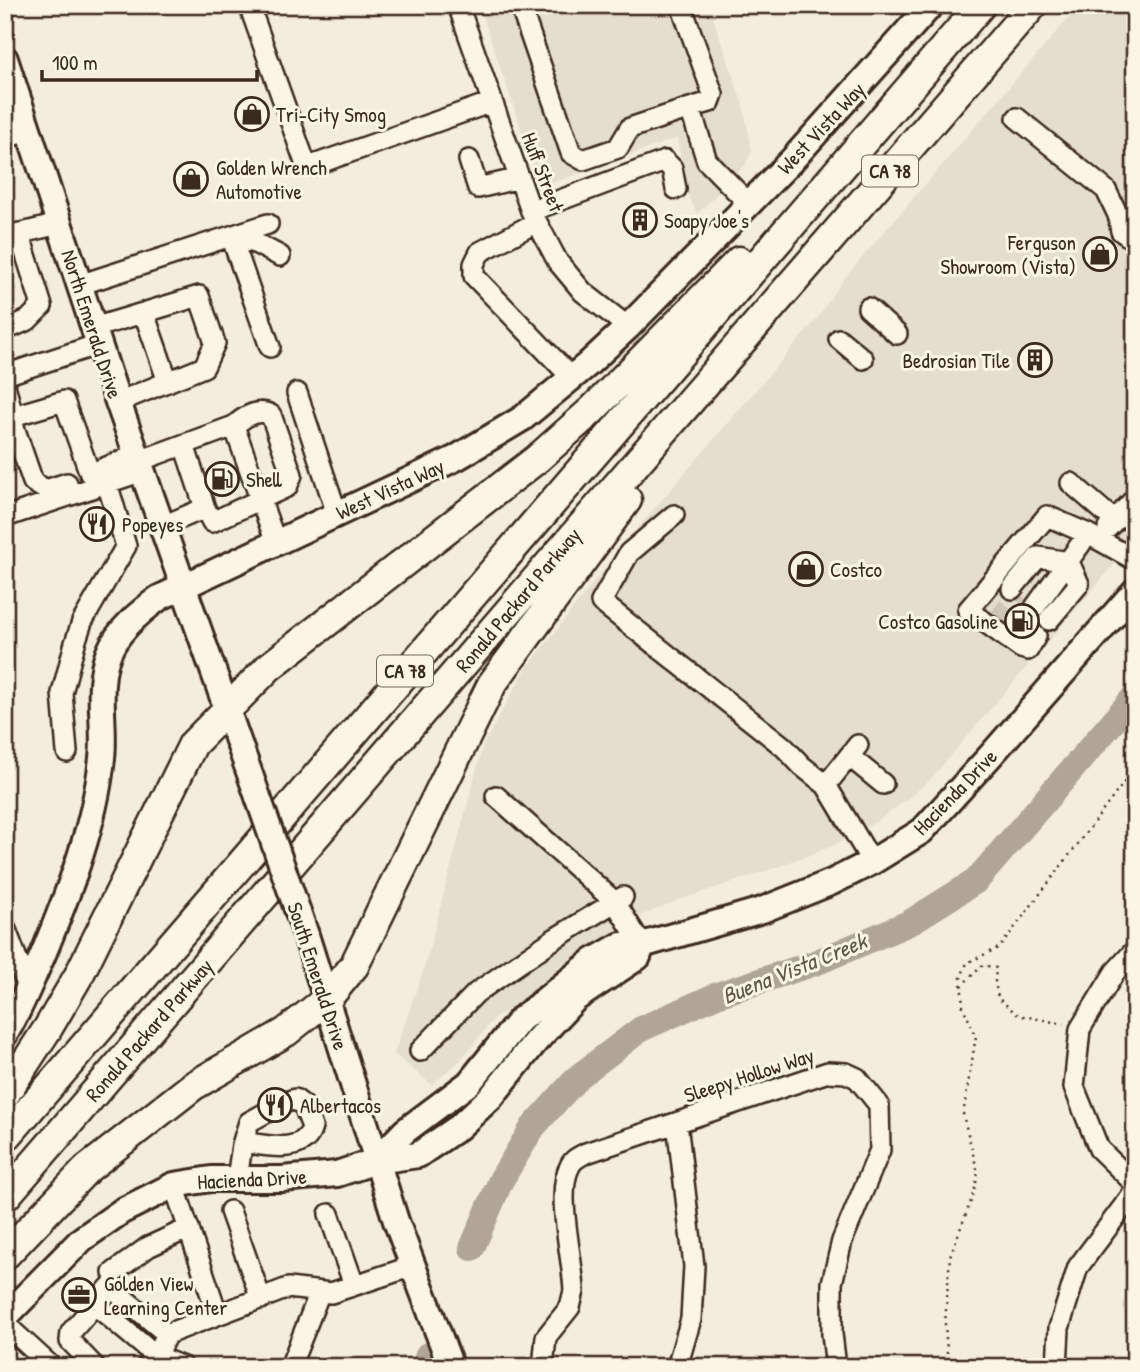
<svg xmlns="http://www.w3.org/2000/svg" width="1140" height="1372" font-family="'Patrick Hand',sans-serif">
<rect width="100%" height="100%" fill="#f4eddd"/>
<filter id="ink" filterUnits="userSpaceOnUse"><feTurbulence type="fractalNoise" baseFrequency=".0143" numOctaves="2"/><feDisplacementMap in="SourceGraphic" scale="14" xChannelSelector="R" yChannelSelector="G"/><feConvolveMatrix kernelMatrix="1 2 1 2 8 2 1 2 1" color-interpolation-filters="sRGB"/></filter>
<g filter="url(#ink)">
<!-- built -->
<path fill="#e5ddce" d="M479 5H709L744 109 752 151 745 165 697 214 688 195 677 138 541 187Z
M1080 5H1135V540L930 780 906 800 877 821 833 846 769 870 679 900 640 916 592 944 552 974 517 1005 496 1016 460 1061 432 1085 394 1054 425 965 483 745 524 672 618 551 817 319 842 281Z"/>
<g fill="none" stroke-linecap="round" stroke-linejoin="round">
<!-- river -->
<path stroke="#b0a596" stroke-width="26" d="M472 1248 501 1180 533 1127 578 1077 641 1029 717 995 815 963 909 923 976 881 1135 696
M424 1367 428 1355"/>
<!-- minor-tunnel -->
<path stroke="#cfc6b7" stroke-width="19" stroke-dasharray="19 10" stroke-linecap="butt" d="M996 621 1018 593
M1007 630 1028 602"/>
<!-- minor casing -->
<g stroke="#3b2a1e" stroke-width="24">
<path id="minor" d="M249 5 306 165 311 166 492 102
M458 5 531 211 558 262 583 292 628 327
M520 5 571 153 583 160 618 148 630 128 690 108
M681 5 713 94 710 102 690 108 707 161 749 204
M1017 118 1106 190 1118 215 1121 231 1135 241
M5 138 28 131
M469 160 478 188 520 178
M531 211 665 161 672 168 676 189
M537 222 480 252 474 264V276L572 378
M231 236 270 347
M231 236 255 243 280 256
M5 237 59 224
M79 285 268 224
M868 308 897 334
M144 313 168 382
M93 328 199 296 215 343 204 367 118 402
M5 330 28 320 42 306 19 233
M839 339 863 359
M5 375 99 344
M5 385 13 416 64 401 90 474 137 454
M297 393 337 514
M13 416 14 427 33 482 46 490 67 483
M139 461 234 426 276 543
M1071 483 1115 521
M205 508 212 522 287 487 292 475 271 415C258 408 244 417 234 426
M674 515 629 553 601 602 784 747 802 766 826 785 872 862
M5 517 143 471
M163 526 205 508 184 445
M1108 528 1135 498
M1012 589 1038 557 1069 562
M1035 607 1088 534
M1049 620 1079 584 1069 562
M1036 636 1028 650 1021 648 968 610 1047 516 1088 534 1135 560
M67 752 62 693 75 643 82 622 126 546 107 483
M849 756 883 784
M826 785 858 745
M496 796 615 902 642 945
M5 927 28 988
M1135 950 1115 972 1080 1029 1074 1087 1099 1149 1135 1184
M420 1051 476 993 554 939 623 897
M243 1142C264 1145 305 1156 312 1127L304 1106 295 1099 283 1103
M237 1179 242 1145 249 1122 269 1111
M174 1185 217 1313
M230 1211 261 1299
M329 1214 354 1285
M113 1273 148 1247 189 1228
M94 1304 156 1356 146 1367
M5 1324 52 1367
M167 1334 288 1288 331 1293 413 1266
M95 1367 70 1341 71 1332 110 1287 167 1334 156 1356 183 1367
M290 1367 320 1292
M543 1367 546 1337 570 1307 574 1291C573 1258 555 1192 570 1166 573 1159 580 1156 586 1153L828 1072 846 1073 857 1078 879 1105 880 1150 842 1241 832 1283V1334L836 1367
M677 1367 691 1319 694 1266 677 1123
M1057 1367 1059 1328 1078 1267 1135 1191"/>
</g>
<!-- major casing -->
<g stroke="#3b2a1e" stroke-width="30">
<path id="major" d="M5 59 118 402 258 797
M306 935 396 1221 451 1367
M5 1034C20 1010 30 983 42 957 68 894 95 826 102 758 106 723 95 685 109 652 118 630 140 612 159 598L456 458 523 418 587 365 628 327 792 160 931 5
M376 1161 405 1131 469 1083 520 1020 593 961 621 945H642L762 910 832 882 872 862 922 831 992 754 1135 591
M5 1317 82 1239 122 1211 174 1185 211 1179H282L337 1174 376 1161 418 1155 459 1127 492 1096 536 1041 575 999 638 957 642 945"/>
</g>
<!-- highway casing -->
<g stroke="#3b2a1e" stroke-width="33">
<path id="highway" d="M5 1094 48 1028 79 975 193 744 269 667 537 459 592 410 739 261
M5 1138 981 5
M5 1197 581 527 1033 5
M5 1255 87 1169 193 1086 286 1032 327 999 354 966 492 684 627 500"/>
</g>
<!-- path -->
<path stroke="#3b2a1e" stroke-width="2.5" stroke-dasharray="2 5" stroke-linecap="butt" d="M961 986 983 965 996 968 995 982 998 998 1018 1015 1064 1024
M948 1367 945 1324 950 1256 974 1193 978 1173 963 1115 976 1036 963 1007 961 977 967 963 1000 947 1135 768"/>
<!-- minor -->
<use href="#minor" stroke="#fcf5e5" stroke-width="19"/>
<!-- major -->
<use href="#major" stroke="#fcf5e5" stroke-width="24"/>
<!-- highway -->
<use href="#highway" stroke="#fcf5e5" stroke-width="28"/>
<!-- major-bridge casing -->
<g stroke="#3b2a1e" stroke-width="30" stroke-linecap="butt">
<path id="major-bridge" d="M258 797 306 935"/>
</g>
<!-- major-bridge -->
<use href="#major-bridge" stroke="#fcf5e5" stroke-width="24"/>
</g>
</g>
<!-- icons -->
<defs>
<g id="shop-ring" transform="scale(1.75)"><circle r="9.5" fill="#fcf5e5" stroke="#3b2a1e" stroke-width="1.5"/><path d="M-5-2.5h2.3a2.7 3.5 0 0 1 5.4 0H5L5.5 6h-11ZM-1.5-2.5h3a1.5 2.3 0 0 0-3 0Z" fill="#3b2a1e"/></g>
<g id="building-ring" transform="scale(1.75)"><circle r="9.5" fill="#fcf5e5" stroke="#3b2a1e" stroke-width="1.5"/><path d="M-4-6H4V6H1V3H-1V6H-4ZM-2.5-4.3h1.7v1.8h-1.7ZM.8-4.3h1.7v1.8H.8ZM-2.5-1h1.7V.8h-1.7ZM.8-1h1.7V.8H.8Z" fill="#3b2a1e"/></g>
<g id="fuel-ring" transform="scale(1.75)"><circle r="9.5" fill="#fcf5e5" stroke="#3b2a1e" stroke-width="1.5"/><path d="M-5.5-6h7V0h2V4h1.3V-2.5L3-4.5l.8-.8L6-3V5H2.5V1h-1V6h-7ZM-4.2-4.7v3.2H.2V-4.7Z" fill="#3b2a1e"/></g>
<g id="restaurant-ring" transform="scale(1.75)"><circle r="9.5" fill="#fcf5e5" stroke="#3b2a1e" stroke-width="1.5"/><path d="M-5-6h1v4h1v-4h1v4h1v-4h1v5L-1.5 .5V6h-2V.5L-5-1ZM5-6V6H3V1.5H1.5Q1.5-4 5-6Z" fill="#3b2a1e"/></g>
<g id="office-ring" transform="scale(1.75)"><circle r="9.5" fill="#fcf5e5" stroke="#3b2a1e" stroke-width="1.5"/><path d="M-6-3h4V-5.5h4V-3h4V5H-6ZM-1-4.5V-3h2v-1.5ZM-6 0V1H6V0Z" fill="#3b2a1e"/></g>
</defs>
<g fill-rule="evenodd">
<use href="#shop-ring" x="252" y="114"/>
<use href="#shop-ring" x="191" y="179"/>
<use href="#building-ring" x="640" y="220"/>
<use href="#shop-ring" x="1100" y="254"/>
<use href="#building-ring" x="1035" y="360"/>
<use href="#fuel-ring" x="222" y="479"/>
<use href="#restaurant-ring" x="97" y="524"/>
<use href="#shop-ring" x="806" y="569"/>
<use href="#fuel-ring" x="1022" y="621"/>
<use href="#restaurant-ring" x="275" y="1105"/>
<use href="#office-ring" x="79" y="1295"/>
</g>
<g text-anchor="middle" dominant-baseline="central" stroke-width="6" stroke-linejoin="round" paint-order="stroke">
<!-- shield labels -->
<g fill="#fcf5e5" stroke="#75675a" stroke-width="2">
<rect x="862" y="155.5" width="56" height="31" rx="5"/>
<rect x="377" y="655.5" width="56" height="31" rx="5"/>
</g>
<g font-size="19" font-weight="bold" fill="#3b2a1e">
<text x="890" y="171">CA 78</text>
<text x="405" y="671">CA 78</text>
</g>
<!-- poi labels -->
<g font-size="21" fill="#3b2a1e" stroke="#fcf5e5" text-anchor="start">
<text x="276" y="114">Tri-City Smog</text>
<text x="216" y="167">Golden Wrench<tspan x="216" dy="24">Automotive</tspan></text>
<text x="664" y="220">Soapy Joe's</text>
<text x="1076" y="242" text-anchor="end">Ferguson<tspan x="1076" dy="24">Showroom (Vista)</tspan></text>
<text x="1010" y="360" text-anchor="end">Bedrosian Tile</text>
<text x="246" y="479">Shell</text>
<text x="122" y="524">Popeyes</text>
<text x="830" y="569">Costco</text>
<text x="998" y="621" text-anchor="end">Costco Gasoline</text>
<text x="300" y="1105">Albertacos</text>
<text x="104" y="1283">Golden View<tspan x="104" dy="24">Learning Center</tspan></text>
</g>
<!-- street labels -->
<g font-size="21" fill="#3b2a1e" stroke="#fcf5e5">
<text transform="translate(821 128) rotate(-47)">West Vista Way</text>
<text transform="translate(543 172) rotate(69)">Huff Street</text>
<text transform="translate(92 324) rotate(72)">North Emerald Drive</text>
<text transform="translate(390 489) rotate(-25)">West Vista Way</text>
<text transform="translate(518 600) rotate(-50)">Ronald Packard Parkway</text>
<text transform="translate(955 792) rotate(-46)">Hacienda Drive</text>
<text transform="translate(318 976) rotate(72)">South Emerald Drive</text>
<text transform="translate(149 1030) rotate(-49)">Ronald Packard Parkway</text>
<text transform="translate(749 1075) rotate(-18)">Sleepy Hollow Way</text>
<text transform="translate(252 1179) rotate(-3)">Hacienda Drive</text>
</g>
<!-- water labels -->
<g font-size="23" font-style="italic" fill="#645548" stroke="#fcf5e5">
<text transform="translate(794 968) rotate(-22)">Buena Vista Creek</text>
</g>
</g>
<!-- margin -->
<rect width="1140" height="1372" fill="none" stroke="#fcf5e5" stroke-width="28"/>
<rect x="14" y="14" width="1112" height="1344" fill="none" stroke="#3b2a1e" stroke-width="2.5" filter="url(#ink)"/>
<!-- scale -->
<path d="M42 70v10h215v-10" fill="none" stroke="#3b2a1e" stroke-width="3.5"/>
<text x="52" y="70" font-size="21" fill="#3b2a1e" stroke="#fcf5e5" stroke-width="5" paint-order="stroke">100 m</text>
</svg>
